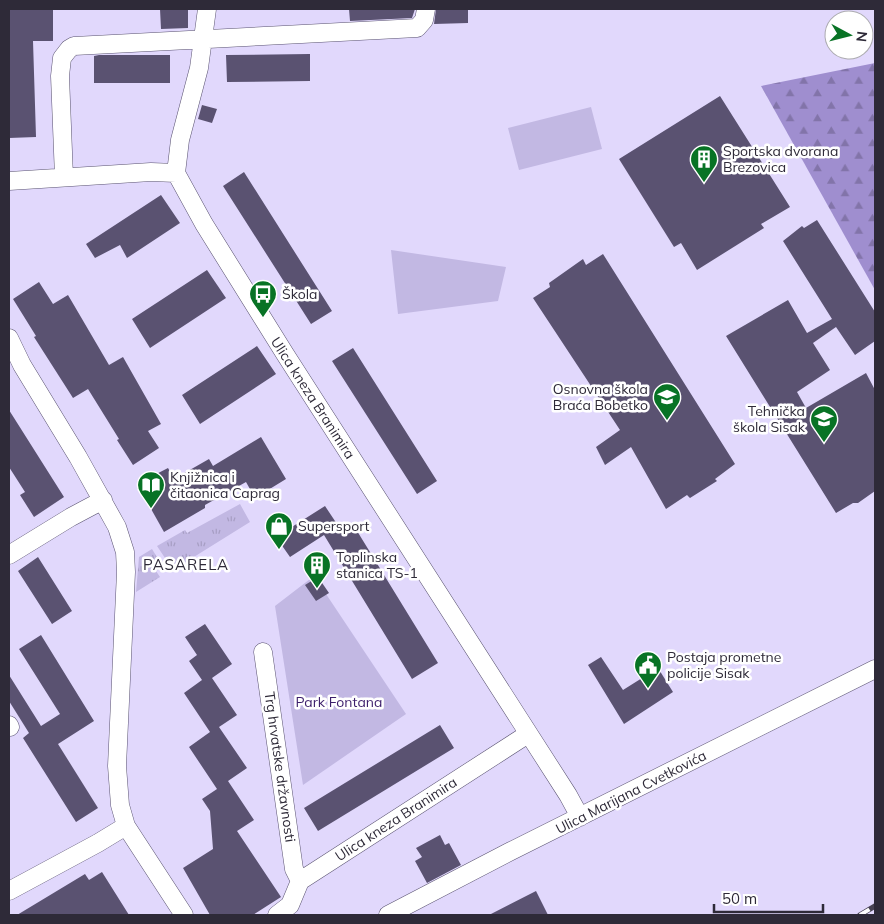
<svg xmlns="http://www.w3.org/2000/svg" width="884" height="924" font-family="Mulish,sans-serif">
<defs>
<pattern id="grass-tufts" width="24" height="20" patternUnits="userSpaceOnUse" patternTransform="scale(1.25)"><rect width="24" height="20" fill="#c2b8e3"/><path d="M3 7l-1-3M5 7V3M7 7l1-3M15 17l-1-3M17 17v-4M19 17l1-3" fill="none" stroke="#a79ec4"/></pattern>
<pattern id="forest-firs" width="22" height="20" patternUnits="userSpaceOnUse" patternTransform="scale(1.25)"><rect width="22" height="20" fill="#9f8ecf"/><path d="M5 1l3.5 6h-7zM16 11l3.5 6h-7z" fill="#8274a9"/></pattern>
</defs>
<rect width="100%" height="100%" fill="#e1d8fc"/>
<!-- grass -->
<path fill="url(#grass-tufts)" d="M240 504 250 522 173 570 157 546 185 530 187 533Z
M152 549 163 567 156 571 160 577 136 592 139 557Z"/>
<!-- forest -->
<path fill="url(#forest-firs)" d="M875 63V290L761 86Z"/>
<!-- park -->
<path fill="#c2b8e3" d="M591 107 602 149 519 170 508 128Z
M391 250 506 267 498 301 398 314Z
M314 576 406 714 303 785 275 606Z"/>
<!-- building -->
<path fill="#5a5271" d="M9 9H53V41H33L36 137 9 138Z
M160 9H188V28L161 29Z
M349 9H415L412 18 350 21Z
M436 9H468V23L434 24Z
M310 54V81L227 82 226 55Z
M99 55H170V83H94V56Z
M720 96 790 207 761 224 764 228 697 270 681 243 674 247 619 159Z
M202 105 217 109 212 123 198 119Z
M244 172 332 311 311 324 223 186Z
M161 195 180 223 127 258 120 245 95 258 86 244Z
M817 220 875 312V341L855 355 836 327 813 343 830 370 797 392 806 408 866 373 875 390V491L858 503H853L836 513 726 336 788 300 807 333 832 319 783 241 802 226 804 228Z
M603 254 735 464 715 479 717 481 690 498 687 495 666 509 631 447 605 465 596 447 620 430 533 298 550 287 549 283 583 259 586 265Z
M207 270 226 298 150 348 132 319Z
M39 282 53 304 68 295 109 365 123 357 161 424 148 431 159 448 133 465 117 440 119 439 88 389 73 398 34 337 36 336 13 299Z
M257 346 276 374 200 424 182 395Z
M353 348 437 481 417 494 332 361Z
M9 410 64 497 34 517 20 495 25 492 9 467Z
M261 437 286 479 255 498 246 482 205 505V508L164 532 137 484 168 468 174 479 209 459 213 466Z
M325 506 343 533 354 526 438 663 412 679 324 535 290 557 276 537Z
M38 557 72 611 52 624 18 571Z
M318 577 329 593 316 601 305 585Z
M205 624 232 664 212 678 237 715 219 727 247 768 228 781 254 820 237 831 281 897 253 915H210L183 868 213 849 210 811 202 799 217 789 189 747 210 732 184 693 202 680 189 661 197 655 185 637Z
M41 635 94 721 58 744 98 808 76 822 23 738 29 733 9 701V675L41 726 60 714 19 649Z
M601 657 623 690 658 668 673 692 624 724 588 665Z
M440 725 454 748 318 831 304 808Z
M440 835 445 845 449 843 461 865 427 883 415 861 422 857 416 848Z
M102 872 129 915H17L85 874 89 880Z
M536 891 548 915H489Z"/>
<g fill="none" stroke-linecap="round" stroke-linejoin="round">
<!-- minor casing -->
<g stroke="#5a5371" stroke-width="19">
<path id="minor" d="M207 9 199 68 180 140 176 173 204 224 285 354 568 795 580 817
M64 177 60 76 62 58 69 49 74 46 417 28 424 20 426 9
M9 181 151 172 176 173
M9 338 22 365 78 457 117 527 125 552 126 572 117 766 120 805 126 826 184 915
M9 555 71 517 103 500
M263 652 294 869 300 881
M9 725 10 727
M9 891 98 843 126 826
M277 915 290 905 300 881 528 734
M388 915 511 851 875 669"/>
</g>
<!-- minor -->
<use href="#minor" stroke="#fff" stroke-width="18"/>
<!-- rail casing -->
<g stroke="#474253" stroke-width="5.5">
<path id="rail" d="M860 915 875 906"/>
</g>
<!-- rail -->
<use href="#rail" stroke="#fff" stroke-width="4" stroke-dasharray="11" stroke-linecap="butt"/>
</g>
<!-- icons -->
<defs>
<g id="building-pin" transform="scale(1.4375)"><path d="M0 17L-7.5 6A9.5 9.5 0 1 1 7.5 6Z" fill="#087325" stroke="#fff"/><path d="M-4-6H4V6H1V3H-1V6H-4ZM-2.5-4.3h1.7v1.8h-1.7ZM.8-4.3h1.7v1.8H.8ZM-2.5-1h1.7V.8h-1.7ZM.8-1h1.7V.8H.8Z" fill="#fff"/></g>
<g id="bus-pin" transform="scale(1.4375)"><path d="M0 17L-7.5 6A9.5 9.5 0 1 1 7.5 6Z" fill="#087325" stroke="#fff"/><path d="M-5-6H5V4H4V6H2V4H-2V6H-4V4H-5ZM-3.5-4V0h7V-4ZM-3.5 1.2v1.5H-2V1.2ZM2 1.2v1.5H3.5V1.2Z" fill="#fff"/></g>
<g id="school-pin" transform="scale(1.4375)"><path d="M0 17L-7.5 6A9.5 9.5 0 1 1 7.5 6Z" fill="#087325" stroke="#fff"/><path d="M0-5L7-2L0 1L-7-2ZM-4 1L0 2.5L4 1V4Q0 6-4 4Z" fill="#fff"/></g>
<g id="library-pin" transform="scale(1.4375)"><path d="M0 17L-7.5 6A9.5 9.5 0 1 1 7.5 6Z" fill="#087325" stroke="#fff"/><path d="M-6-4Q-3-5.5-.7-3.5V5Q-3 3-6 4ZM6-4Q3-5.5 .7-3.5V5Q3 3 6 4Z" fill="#fff"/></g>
<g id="shop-pin" transform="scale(1.4375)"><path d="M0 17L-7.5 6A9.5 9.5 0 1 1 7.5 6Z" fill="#087325" stroke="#fff"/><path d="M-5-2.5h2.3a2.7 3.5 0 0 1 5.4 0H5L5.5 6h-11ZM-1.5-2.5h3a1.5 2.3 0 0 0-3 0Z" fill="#fff"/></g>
<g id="civic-pin" transform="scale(1.4375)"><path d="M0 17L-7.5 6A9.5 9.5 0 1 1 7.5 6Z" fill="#087325" stroke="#fff"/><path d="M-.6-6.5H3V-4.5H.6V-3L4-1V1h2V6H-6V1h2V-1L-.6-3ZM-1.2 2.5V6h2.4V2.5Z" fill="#fff"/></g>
</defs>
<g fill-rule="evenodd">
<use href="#building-pin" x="704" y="159"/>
<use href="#bus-pin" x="263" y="294"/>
<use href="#school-pin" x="667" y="397"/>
<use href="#school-pin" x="824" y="419"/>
<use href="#library-pin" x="151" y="485"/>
<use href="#shop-pin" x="279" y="526"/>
<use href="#building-pin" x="317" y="565"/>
<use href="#civic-pin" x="648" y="665"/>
</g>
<g text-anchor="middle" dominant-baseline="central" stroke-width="5" stroke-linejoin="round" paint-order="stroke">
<!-- poi labels -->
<g font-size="14" fill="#2e2a38" stroke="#fff" text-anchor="start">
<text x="723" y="151">Sportska dvorana<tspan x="723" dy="16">Brezovica</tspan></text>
<text x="282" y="294">Škola</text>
<text x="648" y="389" text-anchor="end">Osnovna škola<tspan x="648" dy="16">Braća Bobetko</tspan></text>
<text x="805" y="411" text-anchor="end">Tehnička<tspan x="805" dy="16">škola Sisak</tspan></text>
<text x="170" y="477">Knjižnica i<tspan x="170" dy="16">čitaonica Caprag</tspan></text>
<text x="298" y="526">Supersport</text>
<text x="336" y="557">Toplinska<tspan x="336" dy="16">stanica TS-1</tspan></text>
<text x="667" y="657">Postaja prometne<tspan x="667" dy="16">policije Sisak</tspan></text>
</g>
<!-- street labels -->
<g font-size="14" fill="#2e2a38" stroke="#fff">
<text transform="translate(313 398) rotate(57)">Ulica kneza Branimira</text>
<text transform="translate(280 767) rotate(82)">Trg hrvatske državnosti</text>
<text transform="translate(631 792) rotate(-27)">Ulica Marijana Cvetkovića</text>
<text transform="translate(396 819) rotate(-33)">Ulica kneza Branimira</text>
</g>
<!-- park labels -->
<g font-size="14" fill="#3c1e6b" stroke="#fff">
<text x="339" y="702">Park Fontana</text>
</g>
<!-- neighbourhood labels -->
<g font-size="15" letter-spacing="1" fill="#2e2a38" stroke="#fff">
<text x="186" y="564">PASARELA</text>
</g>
</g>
<!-- border -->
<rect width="884" height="924" fill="none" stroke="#2e2a38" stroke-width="20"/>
<!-- north arrow -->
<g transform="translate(849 35) rotate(97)"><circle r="24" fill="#ffffff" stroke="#abaaaf"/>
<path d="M0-4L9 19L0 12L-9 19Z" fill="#087325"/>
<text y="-8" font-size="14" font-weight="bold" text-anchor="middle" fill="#2e2a38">N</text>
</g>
<!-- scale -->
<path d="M714 904v8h109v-8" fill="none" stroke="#2e2a38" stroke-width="2.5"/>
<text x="722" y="904" font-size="15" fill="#2e2a38" stroke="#ffffff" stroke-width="4" paint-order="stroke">50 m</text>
</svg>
